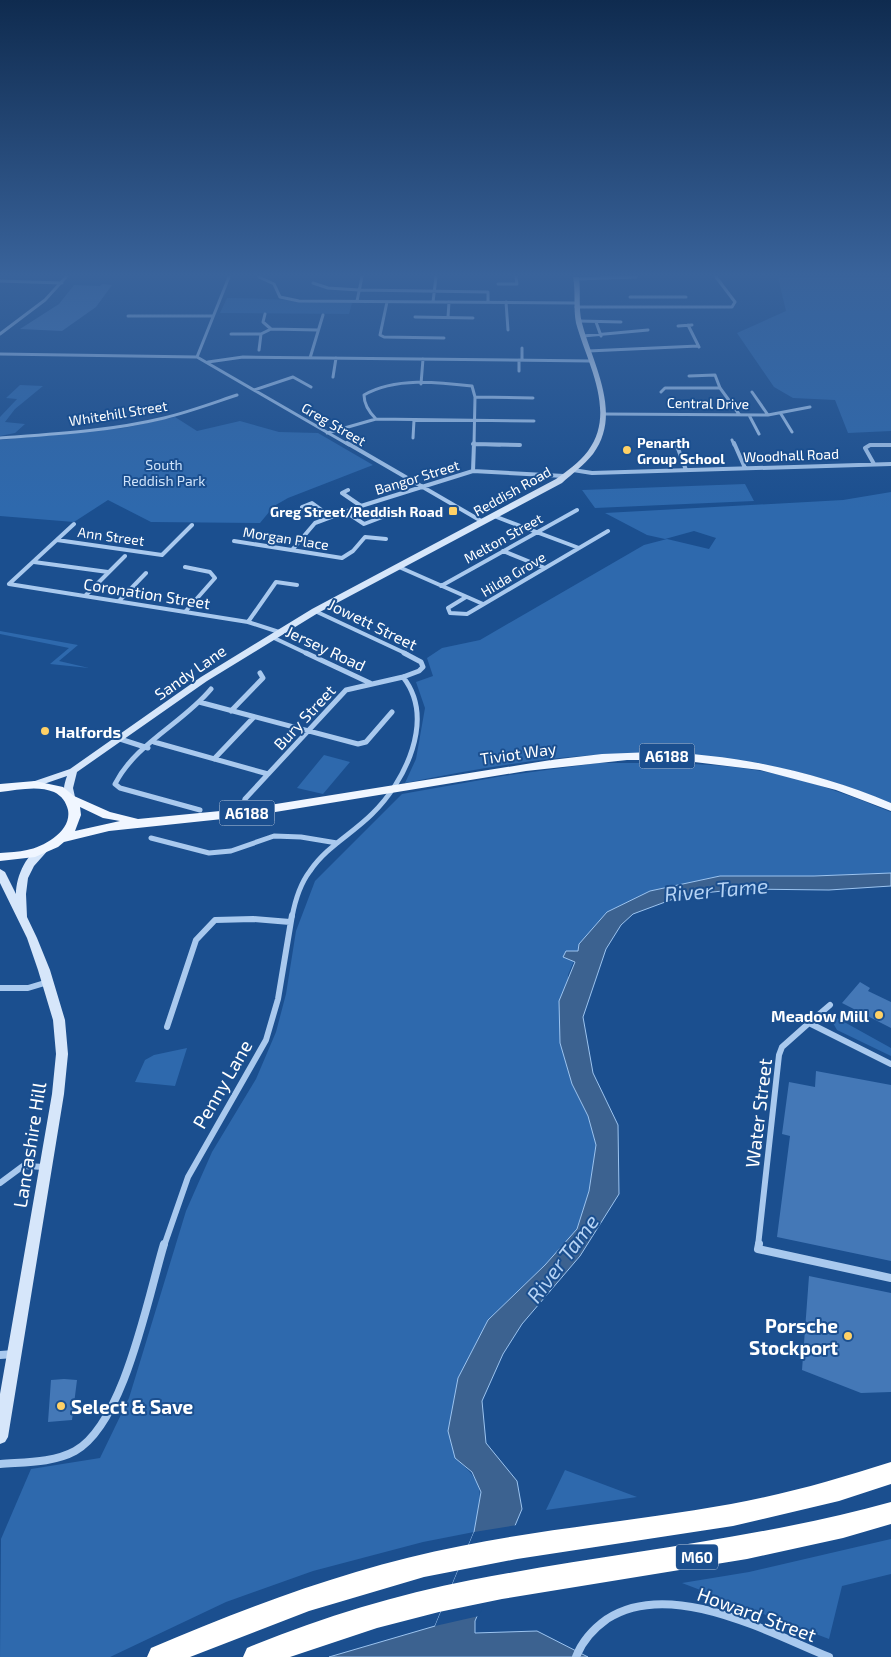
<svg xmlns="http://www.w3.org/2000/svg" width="891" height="1657" font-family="'Exo 2',sans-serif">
<rect width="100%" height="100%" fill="#1b4f8f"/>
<!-- green -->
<path fill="#2e69ad" d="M778 277H891V431L848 433 835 400 793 398 774 387 737 333 786 311Z
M227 298C269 298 310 302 352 303L349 314 220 313Z
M20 385 43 386 15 409 5 422 25 424 15 433 0 436V417L17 399 6 398Z
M175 417 197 431 240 421 279 432 318 433 373 465 288 498 274 506 260 523 151 522 108 500 74 522 0 516V440L124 428Z
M745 484 754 501 595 508 582 490Z
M891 492V803C723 733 578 748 405 783L416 759 425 708 416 682 433 676 427 658 442 648 480 640 644 545 667 539 709 549 716 538 694 531 665 539 647 535 605 513 843 500Z
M0 631 78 645 59 661 89 668 50 664 69 648 0 634Z
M324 755 350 762 323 794 297 788Z
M598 763C657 763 718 761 776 774 815 782 854 797 891 812V873L814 876H720L650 891 607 912 578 951 568 975 572 1084 588 1116 596 1145 589 1191 577 1230 545 1265 488 1320 455 1458C488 1486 481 1493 474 1532L423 1542 313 1571 226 1602 110 1657H0L1 1539 31 1469 100 1458 129 1398 186 1211 212 1152 256 1079 276 1032 286 994 296 931 315 881 402 794 503 776Z
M833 1013 837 1014V1018L891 1048V1056L837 1030 829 1016Z
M187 1048 175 1086 135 1082 145 1060 154 1055Z
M565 1470 637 1497 546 1510Z
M891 1539V1574L842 1586 829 1639 682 1583 749 1572Z"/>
<!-- water -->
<path fill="#3c6290" stroke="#9cc4f0" d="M891 873V886L829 890 742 889 684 895 633 914 621 925 606 949 583 1017 593 1073 618 1125 619 1194 580 1256 522 1324 503 1354 482 1401 486 1443 517 1481 522 1509 475 1621V1633L537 1631 588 1657H329L435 1626 474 1532 481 1492 472 1472 455 1458 448 1431 458 1378 488 1320 545 1265 577 1229 589 1191 596 1145 588 1116 572 1084 560 1043 559 1001 575 962 563 957 566 951H578L579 944 607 912 650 891 720 876H814Z"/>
<!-- pier -->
<path fill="#1b4f8f" d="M517 1525 479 1616 435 1626 474 1532Z"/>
<!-- building -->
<path fill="#4478b7" d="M102 284 112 285 96 307 62 331 20 329 59 304 74 285 100 286Z
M860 982 870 988 868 991 891 1002V1028L842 1003Z
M816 1071 891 1085V1261L777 1237 790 1136 782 1134 789 1082 815 1087Z
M809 1276 891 1293V1392L861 1393 802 1370Z
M64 1379 77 1380 72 1420 48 1422 51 1380Z"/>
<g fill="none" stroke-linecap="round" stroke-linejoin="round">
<!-- street-far4 -->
<path stroke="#a9c9ee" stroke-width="3" d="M259 277 274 284 280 297 299 301 576 303
M577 279 636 277
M0 281 62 283
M313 283 328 288 359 290 488 292V302
M498 284H517L516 277
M630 297H686
M357 301 362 277
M387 302 380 335 384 337 444 338
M433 302 436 277
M506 302 508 330
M576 307H732L735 302 716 277
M265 314 263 322 271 329
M128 316H213
M415 317 473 318
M448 317 449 302
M579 321 621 322
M596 322 601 336
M688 325 699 347
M678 326 692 325
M0 334 45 300 66 277
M231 334H261
M583 336 648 330
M522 348V360
M259 350 261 334 271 329 318 330
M588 351 698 346
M0 354 197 357 349 445
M197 357 229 277
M310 358 323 315
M519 360V371
M208 362 243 357 591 361
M689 376 715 375 720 388 739 414
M333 377 336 358
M421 384 423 359
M254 390 293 377 311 387
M661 392 665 388H720
M752 392 768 415
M475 397 533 398
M604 414 768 415 810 407
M781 414 792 432
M749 415 759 434
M376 419C369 412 364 405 364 395 395 377 438 382 472 386L475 397 474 445
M327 433 376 419 534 421
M0 438C55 434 110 431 164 418 189 412 213 403 237 395
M413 438 414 420
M732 440 734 445
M675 441 676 445
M473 444 500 445"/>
<!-- street-far3 -->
<path stroke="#a9c9ee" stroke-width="4" d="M347 443 483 522
M676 443 686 470
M734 443 745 468
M473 444 520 445
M874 464 865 448 870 445H891
M573 470 592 473 891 464
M473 471 474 443
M348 490 342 493 361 506
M302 507 312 503 331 517
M346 512 364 524 385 516
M494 516 579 548
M57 540 162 555 192 525
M234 541 342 558 353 551 365 537 386 539
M292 550 315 523 361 506 473 471 564 476
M503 551 545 568
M34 562 108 572
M185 567 210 572 215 578 185 612
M399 567 483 604
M9 584 248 622 279 632
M9 584 74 524
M441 586 577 510
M85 596 125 556
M466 597 448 608 450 613 467 614 608 531
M119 601 146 573
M315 611 407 654
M248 622 276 582 297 585
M272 637 308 654"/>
<!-- street-far2 -->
<path stroke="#a9c9ee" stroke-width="5" d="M306 653 370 683
M199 702 358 744 366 742 392 712
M231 711 263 678 260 673
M120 739 148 748
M154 742 268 774
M214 759 254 717
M243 806 245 799 346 690 403 677 419 671 423 667 421 662 404 653
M200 810 120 788 115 784C135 744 183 723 211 689
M151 838 209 853 231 851 274 836 301 837 337 843
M292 917C295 901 300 884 310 871 326 847 352 834 372 814 405 782 436 719 403 677"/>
<!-- street-far1 -->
<path stroke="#a9c9ee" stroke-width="6" d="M0 988H28L48 982
M809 1023 830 1005
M167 1027 196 940 215 920 253 919 290 922
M0 1183 23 1166 46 1167
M164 1246 188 1177 266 1040 278 999 292 915
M758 1246 779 1055 782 1047 809 1023 891 1064"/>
<!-- street -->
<path stroke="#a9c9ee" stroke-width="8" d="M759 1244 758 1249 891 1278
M0 1355 14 1354
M0 1464C24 1462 53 1463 75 1451 124 1424 148 1297 164 1244
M576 1657C582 1641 593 1629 607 1619 670 1578 768 1632 829 1657"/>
<!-- secondary -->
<path fill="#d6e6fa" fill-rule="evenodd" d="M573 277H579C581 292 578 308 582 323 593 365 623 413 593 454 584 465 572 474 562 483L318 613 207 681 77 772 73 788 75 797 73 799H67C62 791 64 785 67 776L38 786H32L30 784 32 782 70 769 201 677 312 609 556 479C567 471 579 463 588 451 617 412 587 363 576 323 573 308 576 292 573 277Z
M45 845 50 848 34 866 28 878 26 894 27 917 37 938 50 970 65 1020 68 1054 64 1094 8 1437 5 1442 0 1444V1394L52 1094 56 1054 53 1020 38 970 27 938 0 883V869L5 872 16 894C16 876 27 851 45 845Z"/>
<!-- primary -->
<path fill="#f0f6ff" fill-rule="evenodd" d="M653 752C735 754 815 771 891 803V811L836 790 760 770 678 760H627L526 771 251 816 109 831 64 842 58 847 35 857 0 861V853C9 852 19 852 27 850 44 847 72 831 68 810 66 802 62 796 54 792 38 785 17 790 0 792V784L35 781 63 787 74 796 110 812 138 819 251 808 551 760 602 754ZM80 807 103 818 120 821 75 831 81 815Z"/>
<!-- highway -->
<path fill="#fff" fill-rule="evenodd" d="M891 1462V1484L839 1501 733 1526 517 1559 424 1577 309 1611 190 1657H147L151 1648C252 1605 353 1567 461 1546 550 1528 641 1520 731 1504 786 1494 838 1479 891 1462Z
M891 1502V1524L843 1538 747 1559 502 1599 439 1612 377 1628 290 1657H243L247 1648C319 1618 395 1595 471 1580 611 1553 753 1540 891 1502Z"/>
</g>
<!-- sky -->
<linearGradient id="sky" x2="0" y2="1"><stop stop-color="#0f2b4f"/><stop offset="0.54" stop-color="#39639b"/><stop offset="1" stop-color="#39639b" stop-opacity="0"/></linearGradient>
<rect width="891" height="509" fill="url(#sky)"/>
<!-- markers -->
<g fill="#ffd166" stroke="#1b4f8f" stroke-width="2">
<circle cx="627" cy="450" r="5"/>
<rect x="448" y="506" width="10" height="10" rx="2.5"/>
<circle cx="45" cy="731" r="5"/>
<circle cx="879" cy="1015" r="5"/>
<circle cx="848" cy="1336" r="5"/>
<circle cx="61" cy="1406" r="5"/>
</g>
<g text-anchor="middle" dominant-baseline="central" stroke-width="4" stroke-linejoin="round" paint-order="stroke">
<!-- far-street labels -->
<g font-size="14" fill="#fff" stroke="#1b4f8f">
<text transform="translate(708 403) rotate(1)">Central Drive</text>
<text transform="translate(118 413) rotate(-9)">Whitehill Street</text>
<text transform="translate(334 424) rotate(30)">Greg Street</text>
<text transform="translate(791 455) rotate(-2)">Woodhall Road</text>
<text transform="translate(417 477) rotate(-17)">Bangor Street</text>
<text transform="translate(512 491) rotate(-29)">Reddish Road</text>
<text transform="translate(111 536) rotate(8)">Ann Street</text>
<text transform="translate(286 538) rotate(9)">Morgan Place</text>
<text transform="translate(503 538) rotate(-29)">Melton Street</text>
<text transform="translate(513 574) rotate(-31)">Hilda Grove</text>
</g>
<!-- far-poi labels -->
<g font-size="14" font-weight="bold" fill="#fff" stroke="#1b4f8f" text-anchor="start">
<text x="637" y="442">Penarth<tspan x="637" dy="16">Group School</tspan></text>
<text x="443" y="511" text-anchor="end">Greg Street/Reddish Road</text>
</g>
<!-- far-park labels -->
<g font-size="14" fill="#cfe3fa" stroke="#1b4f8f">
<text x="164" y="464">South<tspan x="164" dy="16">Reddish Park</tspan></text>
</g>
<!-- shield labels -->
<g fill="#1b4f8f" stroke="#bbcadd" stroke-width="1">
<rect x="639.5" y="743.5" width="55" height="25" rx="4"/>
<rect x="219.5" y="800.5" width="55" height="25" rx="4"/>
<rect x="676" y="1544.5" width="42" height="25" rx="4"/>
</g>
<g font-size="15" font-weight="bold" fill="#fff">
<text x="667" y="756">A6188</text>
<text x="247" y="813">A6188</text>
<text x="697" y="1557">M60</text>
</g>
<!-- street labels -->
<g font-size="16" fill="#fff" stroke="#1b4f8f">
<text transform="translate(147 593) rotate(9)">Coronation Street</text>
<text transform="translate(373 624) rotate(26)">Jowett Street</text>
<text transform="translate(326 648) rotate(25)">Jersey Road</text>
<text transform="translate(190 672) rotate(-35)">Sandy Lane</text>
<text transform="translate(304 717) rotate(-47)">Bury Street</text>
<text transform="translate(518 753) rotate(-8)">Tiviot Way</text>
</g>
<!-- poi labels -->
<g font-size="16" font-weight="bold" fill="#fff" stroke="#1b4f8f" text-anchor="start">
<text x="55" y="731">Halfords</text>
<text x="869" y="1015" text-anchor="end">Meadow Mill</text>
</g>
<!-- near-street labels -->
<g font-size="19" fill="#fff" stroke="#1b4f8f">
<text transform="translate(222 1084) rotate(-60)">Penny Lane</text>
<text transform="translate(758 1113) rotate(-83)">Water Street</text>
<text transform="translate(29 1145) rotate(-81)">Lancashire Hill</text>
<text transform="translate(757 1614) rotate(20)">Howard Street</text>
</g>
<!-- near-poi labels -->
<g font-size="19" font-weight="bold" fill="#fff" stroke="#1b4f8f" text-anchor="end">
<text x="838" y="1325">Porsche<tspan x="838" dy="22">Stockport</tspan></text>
<text x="71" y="1406" text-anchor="start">Select &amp; Save</text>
</g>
<!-- near-water labels -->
<g font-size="21" font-style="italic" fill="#b5d3f5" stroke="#1b4f8f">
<text transform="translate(716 889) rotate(-5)">River Tame</text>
<text transform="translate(562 1258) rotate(-53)">River Tame</text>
</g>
</g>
</svg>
